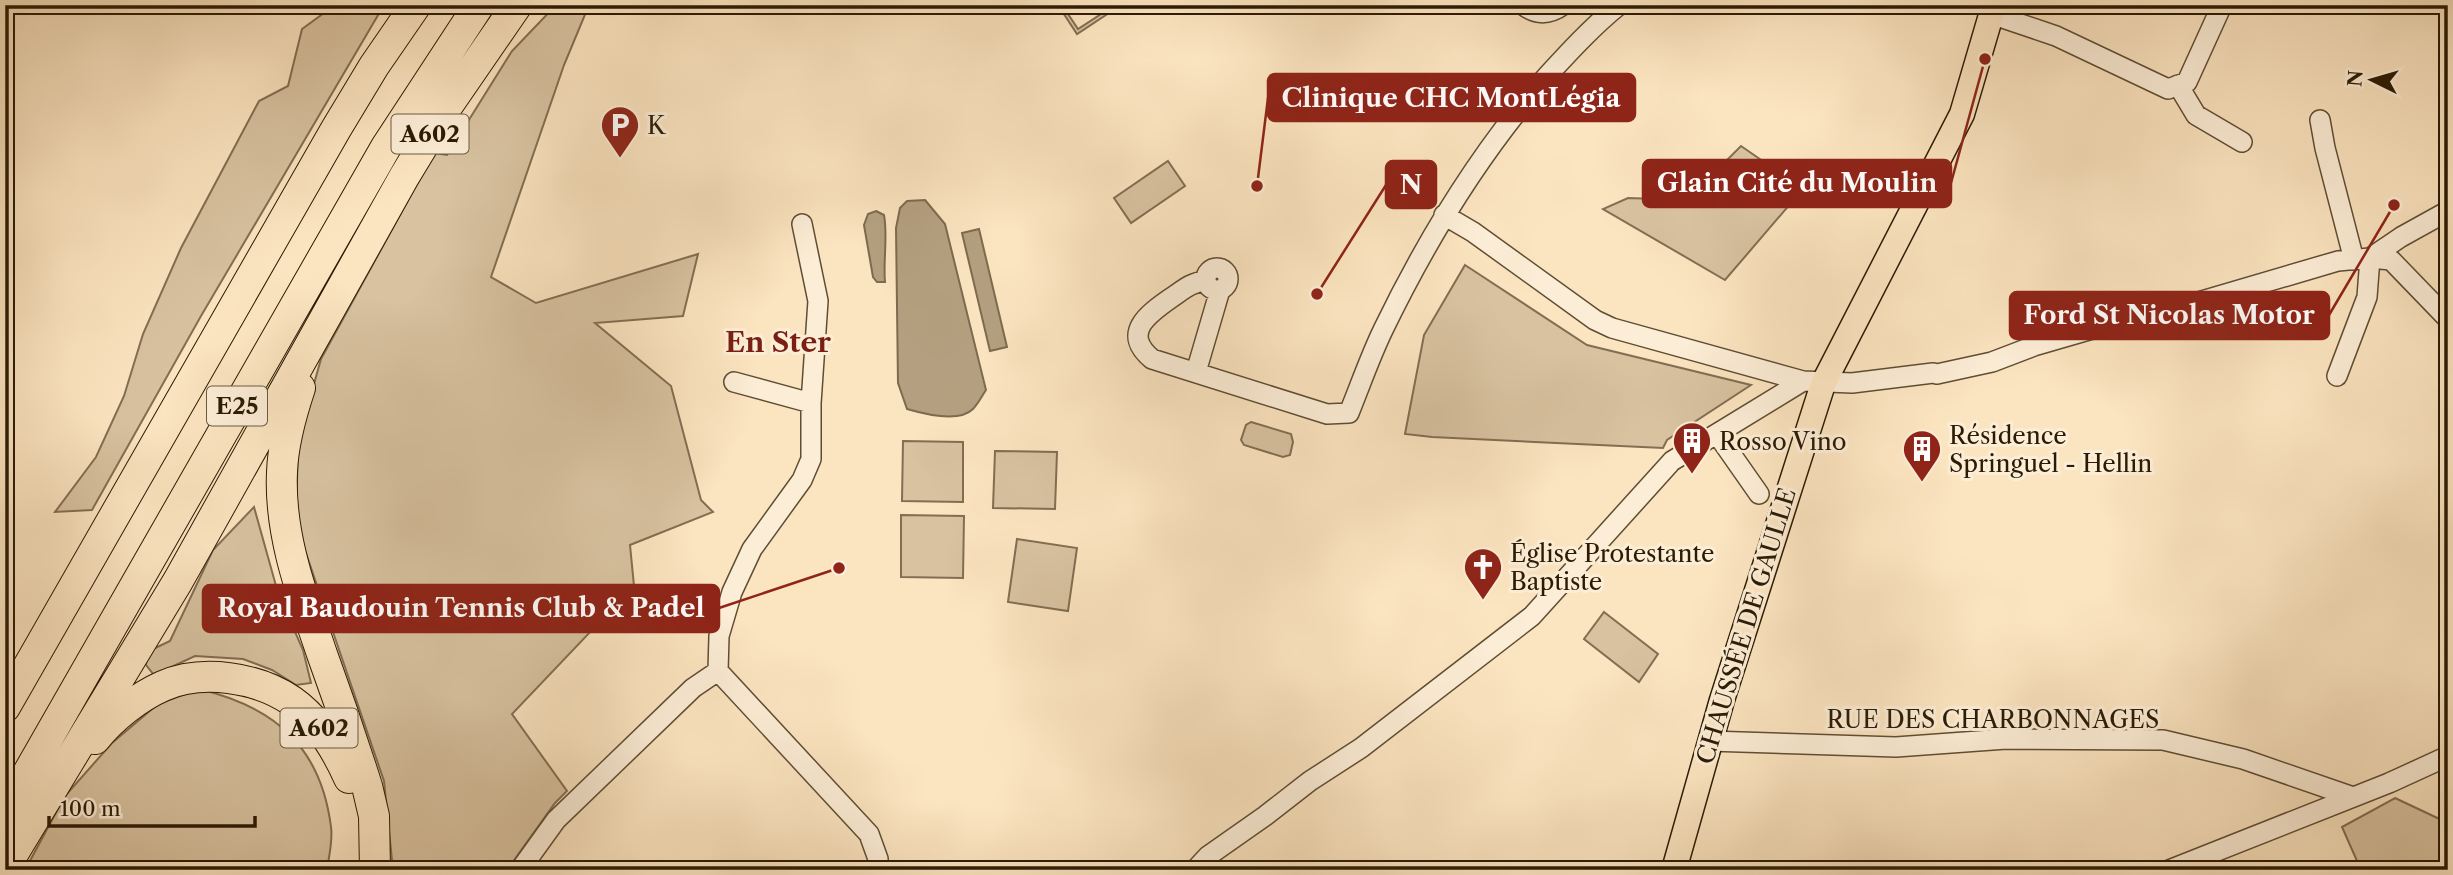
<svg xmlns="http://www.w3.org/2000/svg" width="2453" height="875" font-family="'Libre Caslon Text',serif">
<rect width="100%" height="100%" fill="#fbe4c0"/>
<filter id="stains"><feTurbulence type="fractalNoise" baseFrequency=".00286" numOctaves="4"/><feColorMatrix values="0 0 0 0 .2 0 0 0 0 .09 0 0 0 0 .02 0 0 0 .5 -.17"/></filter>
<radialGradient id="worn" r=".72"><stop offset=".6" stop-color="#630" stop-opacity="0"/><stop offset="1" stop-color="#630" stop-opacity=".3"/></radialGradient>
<!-- green -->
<path fill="#d8c2a0" stroke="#826e52" stroke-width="2" d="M335 5H384L201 316 92 510 55 512 96 457 124 396 143 334 181 248 259 101 288 86 302 29Z
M556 5H589L564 65 491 277 536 303 698 254 683 316 595 323 671 386 701 500 713 512 630 545 634 586 512 714 567 791 555 803 507 870H393L384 781 296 524 298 441 321 359 434 153 447 155 512 51Z
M1058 5H1062L1078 29 1115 5H1121L1077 34Z
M1741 146 1803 189 1725 280 1603 209 1628 198 1687 200Z
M1168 161 1185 186 1131 223 1114 198Z
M1465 265 1587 345 1751 385 1667 440 1663 448 1432 437 1405 434 1424 335Z
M1251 422 1291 434 1293 442 1290 455 1283 457 1244 445 1241 440 1246 425Z
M903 441 963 442V502L902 501Z
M995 451 1057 452 1055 509 993 508Z
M254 507 278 593 303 650 311 683 296 685 272 670 243 659 195 656 154 675 146 665 147 652 170 641 213 550Z
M901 515 964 516 963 578 901 577Z
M1017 539 1077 548 1068 611 1008 602Z
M1604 612 1658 654 1639 682 1584 639Z
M199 689C275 707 321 747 331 827 333 840 329 856 327 870H25L65 796 112 743 158 704Z
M2395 798 2448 823V870H2361L2342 827Z"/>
<!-- water -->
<path fill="#b4a080" stroke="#7d6b4e" stroke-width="2" d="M925 200 945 224 986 390C982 396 978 404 973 409 959 423 924 414 907 409L898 383 896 228 900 208 907 201Z
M876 211 884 215C888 236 883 260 885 282H877L873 277 864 225 868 214Z
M979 229 1007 347 990 351 962 233Z"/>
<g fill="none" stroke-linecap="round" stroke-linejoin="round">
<!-- minor casing -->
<g stroke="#5f4d33" stroke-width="22">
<path id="minor" d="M1523 5C1536 15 1549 15 1563 5
M1991 14 2056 36 2168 89 2187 82 2222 5
M2178 85 2196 115 2242 142
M2320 120 2325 148 2354 260
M1444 215 1473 232 1595 320 1612 328 1803 381 1852 383 1933 373 1937 374 1992 362 2034 346 2103 326 2147 317 2338 261 2370 258 2401 237 2448 211
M802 224 818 301 811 403V459L802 480 752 549 732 592 719 636 718 671 869 834 878 859V870
M2370 258 2391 260 2448 319
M1206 279a11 11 0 1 1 22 0a11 11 0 1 1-22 0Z
M1206 281C1191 282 1183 290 1171 298 1148 314 1121 333 1152 359L1327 414 1349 413C1360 386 1370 357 1383 330 1427 239 1480 152 1547 76 1570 51 1593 26 1619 5
M1196 372 1220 290
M2337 376 2367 297 2370 258
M734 382 811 403
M1717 434 1759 494
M1709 741 1896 747 2006 739 2163 740 2243 759 2353 797
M520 870 556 820 693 688 718 671
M1195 870 1208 856 1265 816 1310 781 1361 748 1532 616 1672 461 1803 381
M2169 870 2389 783 2448 756"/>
</g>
<!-- major casing -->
<g stroke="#2b1b04" stroke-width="27">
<path id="major" d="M1674 870 1722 700 1823 384 1962 114 1994 5"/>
</g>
<!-- highway casing -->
<g stroke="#2b1b04" stroke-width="32">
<path id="highway" d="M300 388C291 415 283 443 282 472 279 535 302 595 322 654 338 698 353 742 367 786L374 816 375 870
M5 707 336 129 374 66 416 5
M95 739C112 718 138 697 163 686 202 669 257 677 292 701 319 720 336 749 349 778
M5 813 386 147 479 5
M5 867 178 581 404 177 444 111 517 5"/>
</g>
<!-- minor -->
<use href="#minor" stroke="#fcedd6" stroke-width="19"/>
<!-- major -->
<use href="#major" stroke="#fbe4c0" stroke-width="24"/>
<!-- highway -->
<use href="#highway" stroke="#fbe4c0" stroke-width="30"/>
</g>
<!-- icons -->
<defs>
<g id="parking-pin" transform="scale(2.0125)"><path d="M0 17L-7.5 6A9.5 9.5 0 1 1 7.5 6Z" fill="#8f2418" stroke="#fcedd6"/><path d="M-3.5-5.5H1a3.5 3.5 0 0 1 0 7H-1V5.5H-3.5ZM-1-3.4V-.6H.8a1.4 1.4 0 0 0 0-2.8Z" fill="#fff"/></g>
<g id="building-pin" transform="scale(2.0125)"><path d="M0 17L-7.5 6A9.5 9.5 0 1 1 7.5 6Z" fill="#8f2418" stroke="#fcedd6"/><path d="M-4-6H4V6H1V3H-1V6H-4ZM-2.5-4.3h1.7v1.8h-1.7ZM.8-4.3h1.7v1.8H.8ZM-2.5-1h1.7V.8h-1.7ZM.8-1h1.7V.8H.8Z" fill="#fff"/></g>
<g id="church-pin" transform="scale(2.0125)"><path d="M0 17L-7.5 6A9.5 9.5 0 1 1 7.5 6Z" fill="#8f2418" stroke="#fcedd6"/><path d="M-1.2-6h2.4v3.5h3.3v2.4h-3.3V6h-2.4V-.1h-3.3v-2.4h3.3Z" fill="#fff"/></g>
</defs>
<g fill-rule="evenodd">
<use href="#parking-pin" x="620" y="125"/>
<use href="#building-pin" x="1692" y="441"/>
<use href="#building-pin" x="1922" y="449"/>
<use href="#church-pin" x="1483" y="567"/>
</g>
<g text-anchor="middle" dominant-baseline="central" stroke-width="6" stroke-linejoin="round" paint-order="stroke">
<!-- shield labels -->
<g fill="#fcedd6" stroke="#6a5a43" stroke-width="2">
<rect x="391.5" y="114.5" width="77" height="39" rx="5"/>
<rect x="207" y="386.5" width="60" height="39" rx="5"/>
<rect x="280.5" y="708.5" width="77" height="39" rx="5"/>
</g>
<g font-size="23" font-weight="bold" fill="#2b1b04">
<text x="430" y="134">A602</text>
<text x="237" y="406">E25</text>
<text x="319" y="728">A602</text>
</g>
<!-- poi labels -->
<g font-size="24" fill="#2b1b04" stroke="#fcedd6" text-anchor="start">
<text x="647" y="125">K</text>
<text x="1949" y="435">Résidence<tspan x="1949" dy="28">Springuel - Hellin</tspan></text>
<text x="1719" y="441">Rosso Vino</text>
<text x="1510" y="553">Église Protestante<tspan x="1510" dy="28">Baptiste</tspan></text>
</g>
<!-- street labels -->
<g font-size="24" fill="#2b1b04" stroke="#fcedd6">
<text transform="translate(1746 626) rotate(-73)">CHAUSSÉE DE GAULLE</text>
<text x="1993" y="719">RUE DES CHARBONNAGES</text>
</g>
<!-- quarter labels -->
<g font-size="28" font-weight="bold" fill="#7a1f14" stroke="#fcedd6">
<text x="778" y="342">En Ster</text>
</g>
</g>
<!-- callouts -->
<path fill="none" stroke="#8f2418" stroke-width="2.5" d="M1257 186L1268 98M1985 59L1951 183M1317 294L1386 185M2394 205L2329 315M839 568L719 608"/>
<g fill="#8f2418" stroke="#fcedd6" stroke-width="2.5">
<circle cx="1257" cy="186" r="7"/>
<circle cx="1985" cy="59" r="7"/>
<circle cx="1317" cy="294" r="7"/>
<circle cx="2394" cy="205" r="7"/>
<circle cx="839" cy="568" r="7"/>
</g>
<g fill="#8f2418" stroke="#8f2418" stroke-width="2.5">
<rect x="1268" y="74" width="367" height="47" rx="7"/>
<rect x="1643" y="160" width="308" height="47" rx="7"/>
<rect x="1386" y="161" width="50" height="47" rx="7"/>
<rect x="2010" y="292" width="319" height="47" rx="7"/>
<rect x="203" y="585" width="516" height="47" rx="7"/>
</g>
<g font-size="26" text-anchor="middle" font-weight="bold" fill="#fff">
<text x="1451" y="107">Clinique CHC MontLégia</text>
<text x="1797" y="192">Glain Cité du Moulin</text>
<text x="1411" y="194">N</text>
<text x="2169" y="324">Ford St Nicolas Motor</text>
<text x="461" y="617">Royal Baudouin Tennis Club &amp; Padel</text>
</g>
<!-- margin -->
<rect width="2453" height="875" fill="none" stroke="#fbe4c0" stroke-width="28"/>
<rect x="7" y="7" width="2439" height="861" fill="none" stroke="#2b1b04" stroke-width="3.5"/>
<rect x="14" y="14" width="2425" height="847" fill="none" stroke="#2b1b04" stroke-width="2"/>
<!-- north arrow -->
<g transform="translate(2372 80) rotate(275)" stroke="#fcedd6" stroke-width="5" paint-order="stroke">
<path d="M0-5L12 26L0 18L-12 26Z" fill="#2b1b04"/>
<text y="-10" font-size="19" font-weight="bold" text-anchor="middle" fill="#2b1b04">N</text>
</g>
<!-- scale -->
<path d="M49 816v10h206v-10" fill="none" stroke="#2b1b04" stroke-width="3.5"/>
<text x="60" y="816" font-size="21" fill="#2b1b04" stroke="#fcedd6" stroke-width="5" paint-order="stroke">100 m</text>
<rect width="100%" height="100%" filter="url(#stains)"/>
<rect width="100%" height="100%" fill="url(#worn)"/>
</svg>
